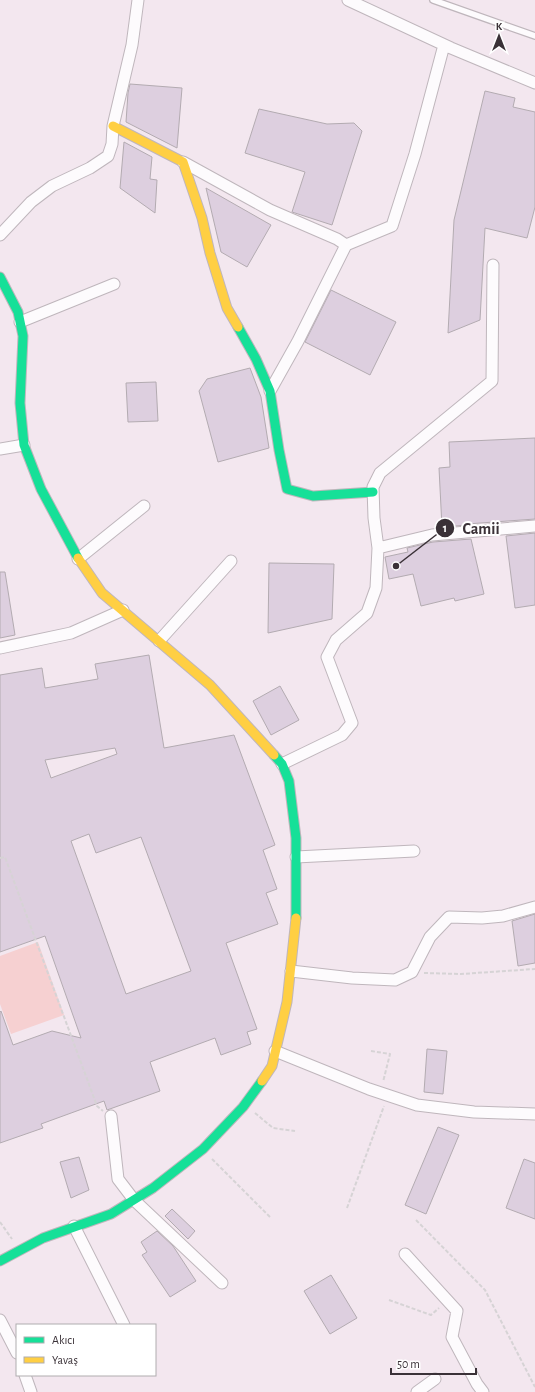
<svg xmlns="http://www.w3.org/2000/svg" width="535" height="1392" font-family="'Alegreya Sans',sans-serif">
<rect width="100%" height="100%" fill="#f3e7ef"/>
<!-- green -->
<path fill="#f6d0d1" d="M38 942 64 1015 11 1034 0 1004V956Z"/>
<!-- building -->
<path fill="#ddcfdf" stroke="#b3abb1" fill-rule="evenodd" d="M130 84 182 88 177 148 126 122 128 93Z
M485 91 515 98 513 107 535 112V207L527 238 485 228 480 320 448 333 454 220Z
M259 109 327 124 354 123 362 131 332 225 292 212 305 172 245 153Z
M124 142 152 157 150 179 157 180 155 213 120 188Z
M206 188 271 225 247 267 221 252Z
M331 290 396 322 370 375 305 342Z
M250 368 261 397 269 448 218 462 199 391 207 379Z
M156 382 158 421 128 422 126 383Z
M535 438V519L467 524 468 525 442 527 439 468 450 467 449 442Z
M535 533V605L515 608 506 536Z
M471 539 484 594 455 601 454 598 421 606 413 574 389 579 385 557 408 552 407 548 433 542Z
M269 563 334 564 332 619 268 633Z
M0 572H5L15 635 0 638Z
M149 655 164 748 234 735 275 845 263 850 277 889 266 893 278 924 226 943 257 1029 247 1032 251 1044 221 1055 215 1038 150 1062 160 1091 107 1110 104 1101 41 1124 43 1128 0 1143V1012L1 1011 13 1045 52 1031 81 1038 45 936 0 952V675L42 668 45 688 98 679 95 664ZM115 748 117 754 51 778 45 760ZM89 834 96 853 141 837 191 971 126 994 71 841Z
M280 686 299 720 271 735 253 701Z
M535 914V963L518 966 512 921Z
M427 1049 447 1051 443 1094 424 1092Z
M438 1127 459 1135 426 1214 405 1205Z
M79 1157 89 1190 71 1198 60 1162Z
M524 1159 535 1163V1219L506 1208Z
M172 1209 195 1231 188 1239 165 1216Z
M157 1231 173 1246 196 1281 170 1297 142 1255 147 1252 141 1242Z
M331 1275 357 1318 330 1334 304 1291Z"/>
<g fill="none" stroke-linecap="round" stroke-linejoin="round">
<!-- lane casing -->
<g stroke="#bfb6bc" stroke-width="8">
<path id="lane" d="M433 0 535 36"/>
</g>
<!-- street casing -->
<g stroke="#bfb6bc" stroke-width="13">
<path id="street" d="M348 0 451 48 535 83
M183 162 270 210 337 239 346 245 298 341 270 391
M0 235 31 202 52 186 90 168 108 156 112 144 113 126 132 45 138 0
M346 245 392 226 415 154 444 45
M493 265 492 381 380 473 373 487 374 518 378 548 432 535 535 526
M20 322 114 284
M0 449 24 445
M78 559 144 506
M159 641 231 561
M0 648 71 633 123 610
M282 764 342 735 352 723 327 657 336 640 367 613 376 588 378 548
M296 857 414 851
M291 971 352 978 395 980 412 972 430 937 449 917 482 918 503 916 535 907
M275 1051 369 1089 417 1105 474 1112 535 1114
M111 1116 118 1179 134 1200 222 1283
M74 1226 124 1325
M405 1254 457 1311 452 1337 477 1384 483 1392
M0 1320 17 1353
M25 1375 31 1392
M417 1392 435 1379"/>
</g>
<!-- fast casing -->
<g stroke="#bfb6bc" stroke-width="11">
<path id="fast" d="M0 277 18 312 23 336 20 403 24 445 41 489 78 558
M238 327 256 359 270 391 279 450 287 489 313 496 373 492
M274 755 282 764 289 781 296 838V918
M0 1261 43 1238 111 1214 153 1188 203 1149 243 1107 262 1081"/>
</g>
<!-- slow casing -->
<g stroke="#bfb6bc" stroke-width="11">
<path id="slow" d="M113 126 183 162 202 218 210 253 227 308 238 327
M78 558 102 593 210 685 274 755
M262 1081 272 1066 287 1002 296 918"/>
</g>
<!-- path -->
<path stroke="#d6d3d5" stroke-width="2" stroke-dasharray="4 2" stroke-linecap="butt" d="M0 858 5 857 97 1106 103 1111
M424 973 461 974 535 969
M371 1051 390 1054 383 1082
M255 1113 273 1128 295 1131
M212 1159 270 1217
M347 1208 384 1106
M416 1220 485 1290 535 1387
M0 1222 12 1239
M389 1300 431 1315 439 1308"/>
<!-- lane -->
<use href="#lane" stroke="#fdfbfd" stroke-width="5.5"/>
<!-- street -->
<use href="#street" stroke="#fdfbfd" stroke-width="11"/>
<!-- fast -->
<use href="#fast" stroke="#16e098" stroke-width="9"/>
<!-- slow -->
<use href="#slow" stroke="#ffcf43" stroke-width="9"/>
</g>
<!-- callouts -->
<path fill="none" stroke="#3a3137" stroke-width="1.5" d="M396 566L445 528"/>
<g fill="#3a3137" stroke="#fff" stroke-width="1.5">
<circle cx="396" cy="566" r="4"/>
<circle cx="445" cy="528" r="10"/>
</g>
<g font-size="12" text-anchor="middle" font-weight="bold" fill="#fff">
<text x="445" y="532">1</text>
</g>
<g font-size="16" text-anchor="middle" font-weight="bold" fill="#3a3137" stroke="#fff" stroke-width="4" stroke-linejoin="round" paint-order="stroke">
<text x="481" y="534">Camii</text>
</g>
<!-- legend -->
<rect x="16" y="1324" width="140" height="52" fill="#ffffff" stroke="#b0adaf"/>
<rect x="24" y="1337" width="20" height="6" fill="#16e098" stroke="#b0adaf"/>
<text x="52" y="1344" font-size="12" fill="#3a3137">Akıcı</text>
<rect x="24" y="1357" width="20" height="6" fill="#ffcf43" stroke="#b0adaf"/>
<text x="52" y="1364" font-size="12" fill="#3a3137">Yavaş</text>
<!-- north arrow -->
<g transform="translate(499 36)" stroke="#ffffff" stroke-width="3" paint-order="stroke">
<path d="M0-3L7 15L0 10L-7 15Z" fill="#3a3137"/>
<text y="-6" font-size="11" font-weight="bold" text-anchor="middle" fill="#3a3137">K</text>
</g>
<!-- scale -->
<path d="M391 1368v6h85v-6" fill="none" stroke="#3a3137" stroke-width="2"/>
<text x="397" y="1368" font-size="12" fill="#3a3137" stroke="#ffffff" stroke-width="3" paint-order="stroke">50 m</text>
</svg>
